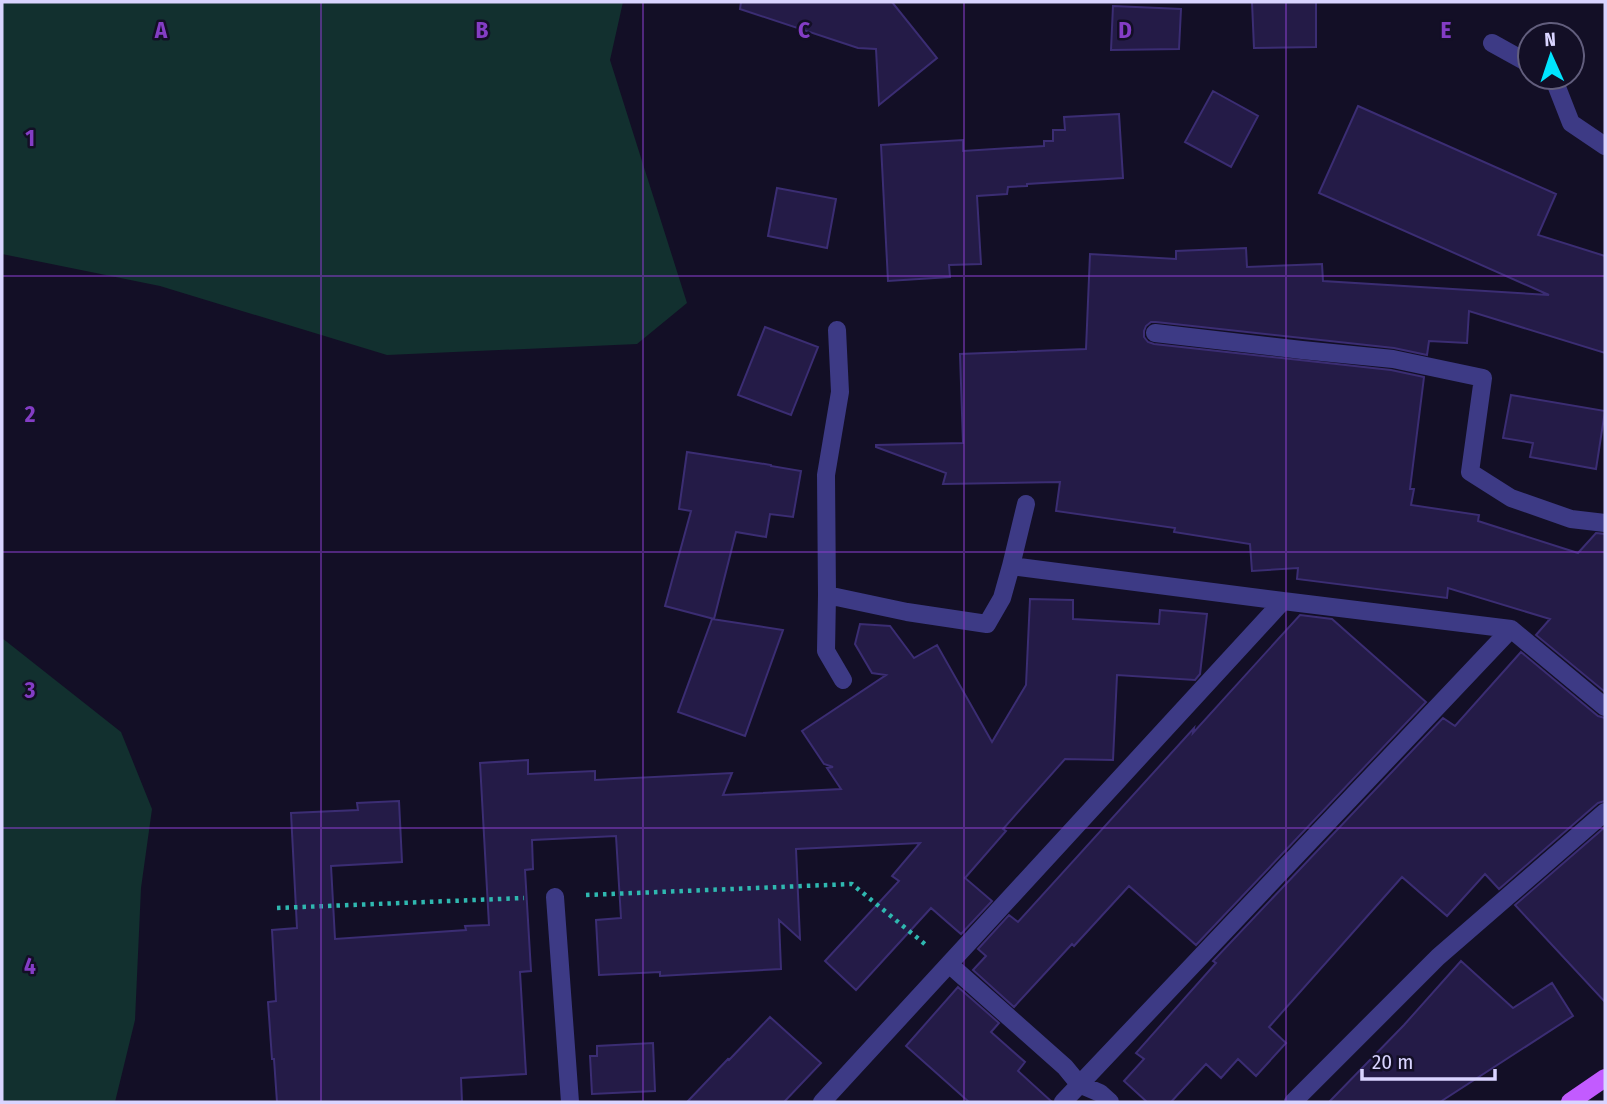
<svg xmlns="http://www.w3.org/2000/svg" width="1607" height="1104" font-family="'Fira Sans Condensed',sans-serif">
<rect width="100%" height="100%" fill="#130f26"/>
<!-- green -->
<path fill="#12302f" d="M2 2H623L610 60 687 303 637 344 387 355 160 286 2 254Z
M2 638 121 732 152 809 141 888 135 1020 115 1102H2Z"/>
<!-- building -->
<path fill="#241b47" stroke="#3b2d73" stroke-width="2" d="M741 2H892L937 58 879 105 876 49 858 48 740 9Z
M1252 2H1316V47L1254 48Z
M1113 6 1181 9 1179 49 1111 50Z
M1213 91 1258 116 1231 167 1185 142Z
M1358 106 1556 194 1538 235 1605 256V353L1469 311 1467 343 1429 341 1427 355 1394 348 1156 322H1151L1146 326 1144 331V337L1148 342 1154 344 1391 370 1424 377 1410 489H1414L1411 505 1479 515 1478 521 1578 553 1596 533 1605 534V692L1536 635 1550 619 1448 588 1447 598 1297 579 1298 568 1252 571 1250 544 1174 532 1175 528 1056 511 1060 482 943 484 946 473 876 447V445L963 443 960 354 1086 349 1090 254 1176 259V251L1246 248 1247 267 1322 264 1323 281 1549 295 1319 193Z
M1119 114 1123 178 1027 184V186L1008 187 1007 194 977 196 981 264 949 265 950 277 888 281 881 145 963 140V151L1044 146V141H1053V130H1065L1064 117Z
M777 188 836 199 827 248 768 236Z
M765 327 818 347 791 415 738 395Z
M1511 395 1605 411 1596 469 1530 457 1533 443 1503 438Z
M687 452 771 465V466L801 471 793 517 770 514 766 537 736 532 714 619 665 606 691 511 679 509Z
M1030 599 1073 600V619L1159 624 1160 610 1207 614 1200 674 1195 680 1117 675 1113 760 1065 759 1003 829 1006 831 965 878 992 901 961 934 931 908 856 990 825 961 899 881 892 876 920 843 796 849 800 939 779 920 781 969 660 976V972L599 975 596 920 621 918 616 836 532 840 533 869 525 870 531 971 520 972 526 1074 461 1078 462 1102H277L274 1059H272L268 1002 276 1001 272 930 297 928 291 813 358 810 357 803 399 801 402 862 331 866 335 939 466 930 465 926 489 925 480 763 528 760V774L595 771V780L732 773 723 795 841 789 827 768 833 767 824 764 802 731 886 675 872 673 855 644 860 624 890 626 914 658 937 645 992 742 1026 685Z
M1300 615 1332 619 1426 702 1196 945 1129 886 1074 946 1072 944 1014 1007 973 970 986 956 978 949 1009 915 1018 922 1194 728 1193 733Z
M712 619 783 630 745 736 678 712Z
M1521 652 1598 716 1605 718V801L1598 803 1499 889 1485 874 1447 916 1402 877 1269 1027 1286 1043 1256 1076 1238 1059 1221 1078 1206 1064 1171 1102H1147L1124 1081 1144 1059 1136 1053 1216 963 1213 961 1443 718 1455 726Z
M1605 827V1002L1515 905Z
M1461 961 1513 1008 1552 983 1573 1016 1440 1102H1329L1404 1025Z
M958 987 999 1023 991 1032 1025 1062 1018 1071 1052 1102H969L906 1046Z
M770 1017 821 1063 784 1102H687L728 1059 729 1060Z
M653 1043 655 1091 592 1094 590 1056H597V1046Z"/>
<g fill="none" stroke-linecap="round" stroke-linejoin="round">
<!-- path -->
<path stroke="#2fb8b0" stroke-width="4.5" stroke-dasharray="3.5 5" stroke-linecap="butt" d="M586 895 852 884 926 945
M277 908 524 898"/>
<!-- minor -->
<path stroke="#3d3a85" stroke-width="18" d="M1492 43 1530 64
M1553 77 1571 123 1605 146
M837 330 840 392 826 475 827 595 907 612 987 624 1002 598 1011 566 1283 601
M1155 333 1302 350 1393 359 1483 378 1470 472 1511 498 1571 519 1605 523
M1011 566 1026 504
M827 595 826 651 843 680
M555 897 570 1102
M949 964 1065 1067 1079 1084 1100 1093 1110 1102
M822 1102 1283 601 1511 629 1605 707
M1063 1102 1511 629
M1293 1102 1438 957 1605 812"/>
<!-- major -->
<path stroke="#c25bff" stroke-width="18" d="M1570 1102 1605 1078"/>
</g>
<!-- grid -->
<path fill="none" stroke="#843dc5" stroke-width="2" stroke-opacity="0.55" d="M321 2V1102M643 2V1102M964 2V1102M1286 2V1102M2 276H1605M2 552H1605M2 828H1605"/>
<g font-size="23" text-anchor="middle" font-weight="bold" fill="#843dc5" stroke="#130f26" stroke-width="5" stroke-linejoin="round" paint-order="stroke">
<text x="161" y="38">A</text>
<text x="482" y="38">B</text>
<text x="804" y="38">C</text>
<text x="1125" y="38">D</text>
<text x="1446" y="38">E</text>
<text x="30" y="146">1</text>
<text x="30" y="422">2</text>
<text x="30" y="698">3</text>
<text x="30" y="974">4</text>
</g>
<!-- border -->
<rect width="1607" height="1104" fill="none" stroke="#d9d4ff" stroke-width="7"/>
<!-- north arrow -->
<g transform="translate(1551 56) rotate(357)"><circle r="33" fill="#130f26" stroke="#625e7d" stroke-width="2"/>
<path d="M0-5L12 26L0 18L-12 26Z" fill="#00e5ff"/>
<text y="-10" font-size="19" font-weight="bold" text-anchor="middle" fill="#d9d4ff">N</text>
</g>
<!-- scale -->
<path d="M1362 1069v10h133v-10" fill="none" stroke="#d9d4ff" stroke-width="3.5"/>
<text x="1372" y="1069" font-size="21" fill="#d9d4ff" stroke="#130f26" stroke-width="5" paint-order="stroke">20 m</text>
</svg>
